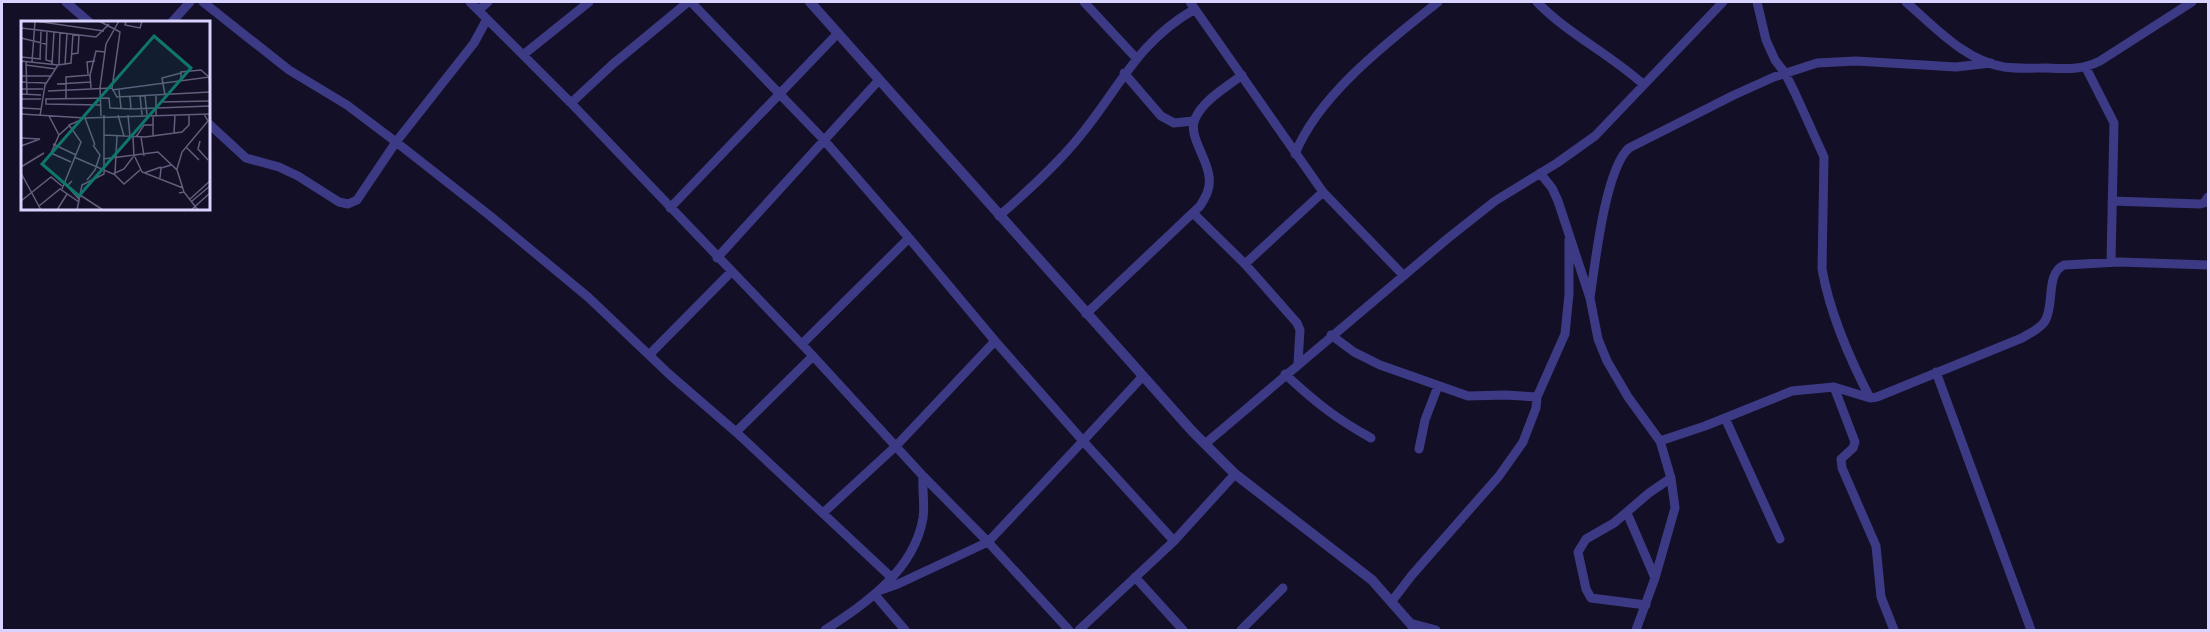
<svg xmlns="http://www.w3.org/2000/svg" width="2210" height="632" font-family="Arial,sans-serif">
<rect width="100%" height="100%" fill="#130f26"/>
<g fill="none" stroke-linecap="round" stroke-linejoin="round">
<!-- minor -->
<path stroke="#3d3a85" stroke-width="9" d="M66 2 89 22
M203 2 289 70 347 105 396 142 489 215 588 297 670 375 736 432 892 578
M470 2 571 103 813 356 923 476C922 490 925 504 923 518 914 571 866 603 825 630
M691 2 824 140 909 238 802 344
M1084 2 1136 58
M1190 2 1323 192 1403 275
M1537 2C1568 34 1610 54 1644 85
M1757 2 1766 40 1775 60 1785 73 1795 93 1824 157 1822 269C1830 314 1849 357 1870 398
M1906 2C1935 27 1964 60 2004 67 2018 69 2032 68 2046 68 2066 69 2082 70 2100 61L2192 2
M479 10 488 2
M172 22 190 2
M523 55 589 2
M2086 68 2114 123 2111 262
M1124 73 1161 116 1174 123 1193 121
M571 103 613 64 688 2
M208 123 246 158 279 167 298 176 339 202 348 204 357 200 396 142 474 43 487 19
M1295 154C1318 95 1389 41 1438 2
M1540 173 1552 188 1558 201 1590 298 1598 339 1607 361 1628 397 1660 441
M2112 201 2200 204 2204 203 2208 197
M670 208 838 33
M1193 213 1245 264 1297 323 1300 330 1298 363
M999 216C1029 190 1060 162 1084 131 1122 83 1139 41 1195 9
M909 238 995 341 1083 441 988 542 1069 630
M717 258 879 80
M1245 264 1323 192
M1590 298C1595 265 1605 169 1629 148L1734 95 1774 77 1817 63 1856 61 1956 67 1991 63
M1086 314 1200 206C1203 201 1207 195 1208 190 1216 166 1186 138 1195 119 1203 100 1227 87 1242 75
M1331 335 1354 352 1380 365 1468 396 1505 395 1537 397
M649 355 731 272
M1936 372 2031 630
M1285 374C1315 402 1335 418 1371 438
M1143 376 1083 441 1174 541
M1834 387 1855 442 1853 448 1841 459 1842 468 1876 546 1881 597 1894 630
M1725 418 1780 539
M736 432 813 356
M1205 444 1447 239 1495 201 1557 163 1595 136 1723 2
M1419 449 1425 420 1438 386
M823 513 896 446 995 341
M1627 513 1655 578
M1135 577 1183 630
M881 590 898 584 988 542 923 476
M875 595 905 630
M1392 601 1412 575 1499 476 1523 442 1536 408 1537 397 1565 334 1569 294V240
M1646 605 1591 598 1586 589 1578 552 1586 539 1614 523 1649 493 1671 478
M1410 623 1436 630
M1079 630 1174 541 1235 474
M1241 630 1283 588
M1636 630 1655 578 1675 508 1671 478 1660 441 1705 426 1792 391 1834 387 1870 398 1877 397 2022 338C2030 333 2040 329 2045 321 2055 305 2045 274 2064 265L2120 262 2208 265"/>
<!-- tertiary -->
<path stroke="#3d3a85" stroke-width="10" d="M810 2 1192 431 1235 474 1372 580 1416 630"/>
</g>
<!-- overview -->
<g transform="translate(21 21)">
<rect width="189" height="189" fill="#130f26"/>
<path fill="none" stroke="#625e7d" stroke-width="1.5" d="M78 0 99 11 91 67 96 76 189 71M105 0 104 4 119 7 121 0M0 7 75 16 88 3M26 10 25 39 32 41M0 17 25 23M51 33 57 32 58 14M0 36 20 38M19 38 20 9M0 40 37 44M5 40 6 74M11 41 14 0 83 10M31 43 33 11M44 43 50 42 52 13M5 44 35 48M38 44 39 12M67 53 66 41 74 40M69 54 75 30 84 31M0 55H31M160 58V51L180 49 188 56M0 61 25 62M36 63 70 61M0 68H22M91 69 188 56 189 66M98 69 100 87M27 70 91 67M0 73 20 74M144 74 141 57 160 52M119 75 121 94M124 75 126 94M109 76 110 88 189 85M0 78H20M45 78V56L69 54 70 67M140 81 189 80M79 84 25 83V78L88 77 89 87 110 88M0 87 20 88M0 93 64 97 189 93M97 94 103 115M107 94 109 116M132 94V115M135 94V75M19 95 24 64 37 44 44 43 46 13M28 95 38 114M80 95 79 67 85 23 98 0M64 97 74 124M48 105 38 114 30 132 50 141M153 112 154 94M83 114 124 116 161 111 168 104V93M112 116 113 136M115 116 123 104H132M120 116 123 135M0 117 19 118 0 125M179 120 177 128 187 139M32 123 55 134M165 126 178 139M53 136 92 153 103 148 112 136M114 136 121 151 162 167M82 138 137 131 156 149 163 171M0 146 23 132M156 148 161 131 187 100 183 93M0 152 20 189M94 152 96 115M123 152 140 146M93 153 103 163 119 149M139 157 140 147 150 144M66 159 74 149 79 134 72 124M51 160 46 165 58 178M41 168 60 121 48 104 62 98M158 172 163 171 177 189M59 174 82 189M169 178 189 160M0 180 30 156 41 165M171 180 189 165M18 185 39 168 58 181M36 189 46 173M56 189 61 164 83 153V94M170 189 189 172"/>
<path fill="#0f766e" fill-opacity="0.15" stroke="#0f766e" stroke-width="3" d="M133 15 170 47 58 175 21 143Z"/>
<rect width="189" height="189" fill="none" stroke="#d9d4ff" stroke-width="3"/>
</g>
<!-- border -->
<rect width="2210" height="632" fill="none" stroke="#d9d4ff" stroke-width="6"/>
</svg>
